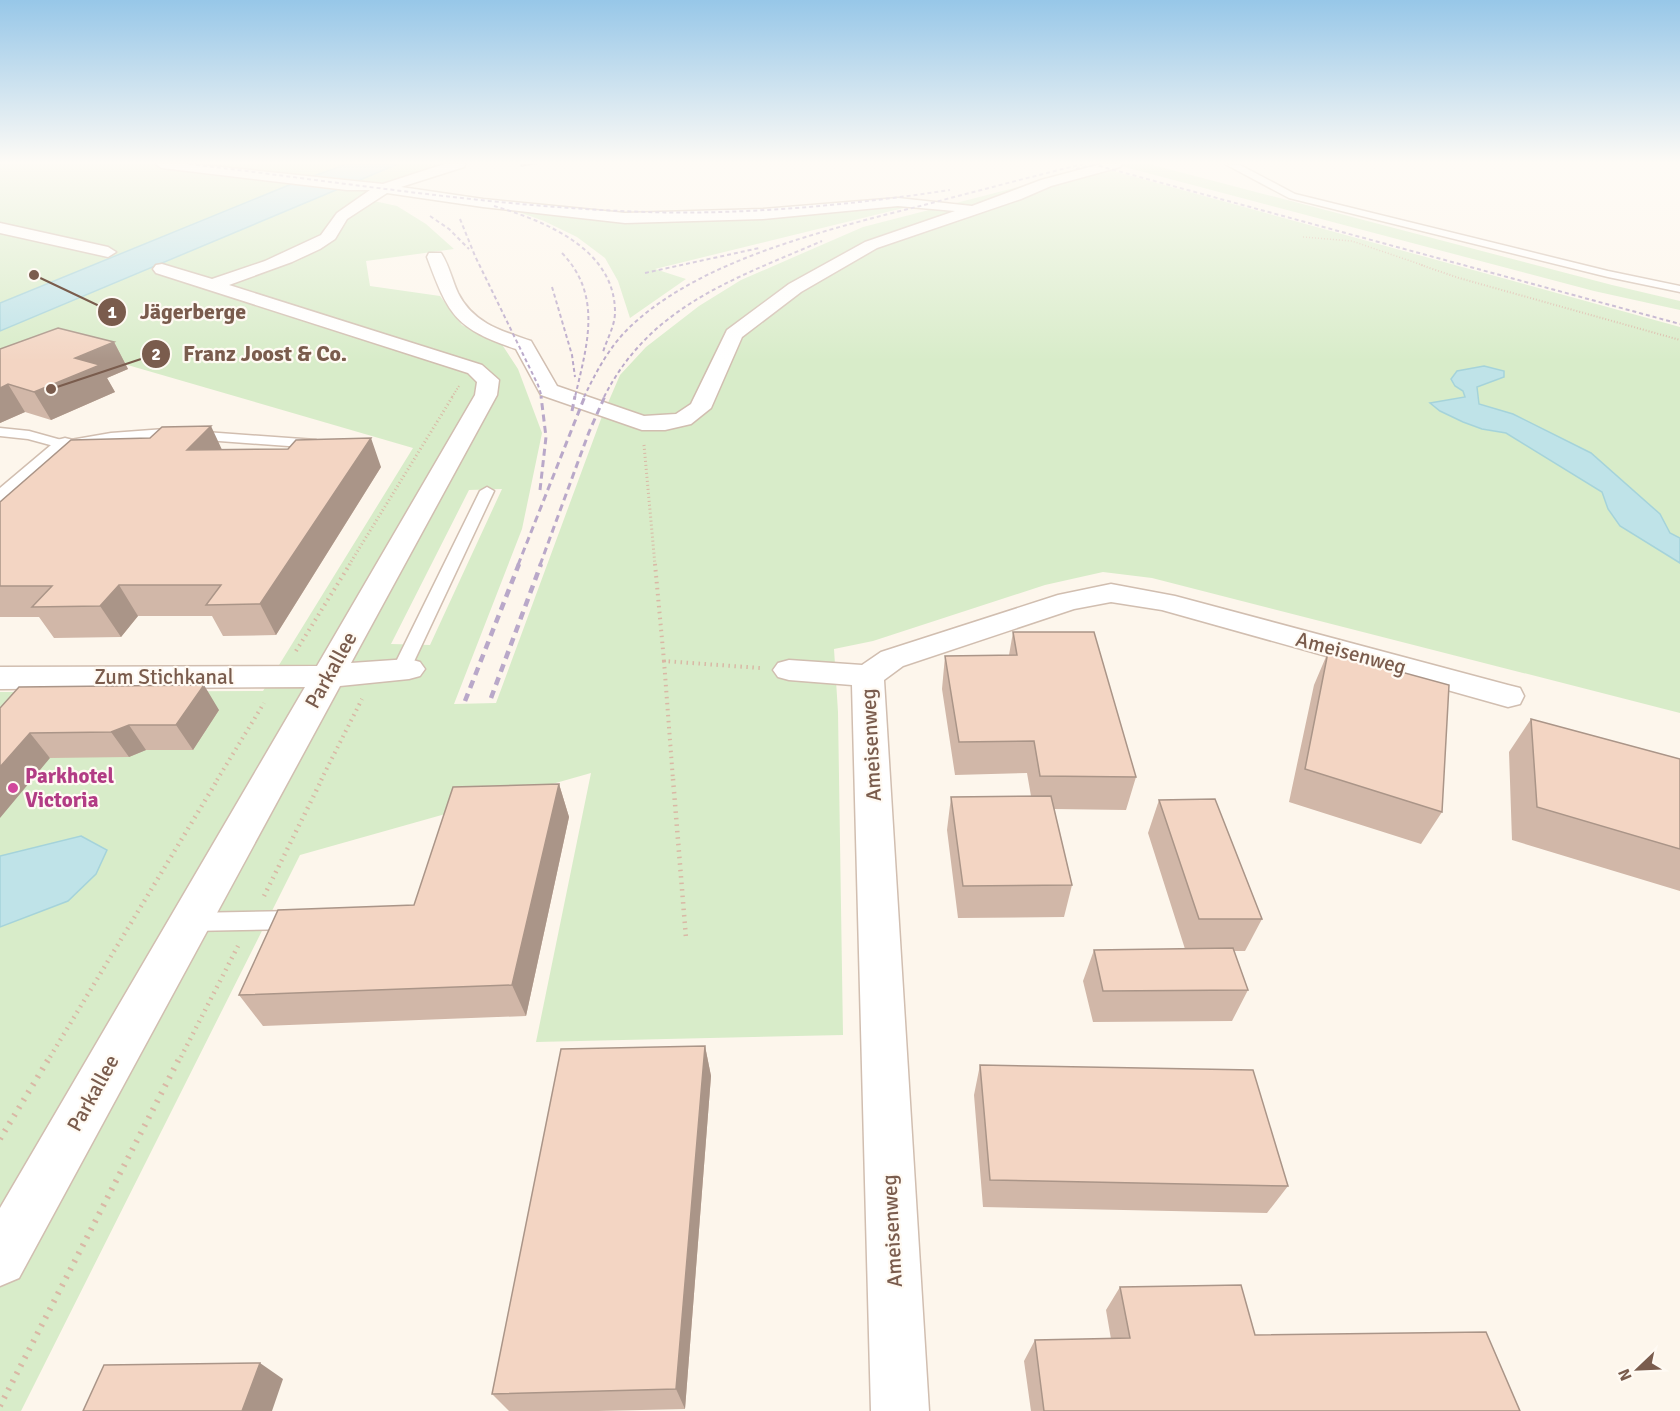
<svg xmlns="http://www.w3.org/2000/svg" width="1680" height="1411" font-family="Signika,sans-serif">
<rect width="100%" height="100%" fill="#fdf6ec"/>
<!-- green -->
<path fill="#d8ecc9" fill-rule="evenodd" d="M0 164H347L294 183 0 303Z
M398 164 460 165 398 188C472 198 546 211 620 214 716 217 811 207 907 199L932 201 655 269 686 279 630 318 618 281 605 258 577 237 544 221 513 210 471 206 390 193 374 201 397 206 426 224 454 249 366 261 370 286 440 296 462 325 501 343 518 369 542 433 522 529 454 704 496 703 601 419 620 375 646 347 699 306 741 280 863 227 1107 164H1149L1612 285 1680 301V310L1594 291 1117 165 1106 169 1680 327V538L1670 533 1660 514 1591 453 1513 414 1479 404 1477 387 1504 377 1484 366 1457 371 1455 386 1463 391 1465 397 1431 403 1482 429 1506 433 1602 492 1608 509 1620 526 1680 563V713L1152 578 1103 572 1045 585 873 641 834 649 838 712 843 1035 536 1042 591 773 300 855 21 1411H0V692L263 691 413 448 69 348 0 374V331ZM502 489 430 645 391 644 469 490Z"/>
<!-- water -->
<path fill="#bfe3e8" stroke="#a5d3da" stroke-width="1.5" d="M347 164H398L0 331V303L294 183Z
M1484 366 1504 371V377L1477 387 1479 404 1513 414 1591 453 1660 514 1670 533 1680 538V563L1620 526 1608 509 1602 492 1506 433 1482 429 1463 422 1440 411 1430 403 1465 397 1463 391 1455 386 1451 379 1457 371Z
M81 836 107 850 96 874 68 901 0 927V856Z"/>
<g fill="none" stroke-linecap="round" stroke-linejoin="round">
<!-- service casing -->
<g stroke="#d1beb0" stroke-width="3">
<path id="service" d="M1225 164 1240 165 1295 194 1608 271 1680 286V292L1608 277 1289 198Z
M0 428 29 431 65 441 111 433 165 429 316 440 322 444 316 448 165 437 111 441 65 449 28 439 0 436Z
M487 487 494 491 410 670 407 674H395L392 670 480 491Z
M296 911 304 913 307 920 304 927 296 929 189 931 181 929 178 922 181 915 189 913Z"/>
</g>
<!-- minor casing -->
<g stroke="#d1beb0" stroke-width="3">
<path id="minor" d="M155 164H193L383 184 444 164H465L464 167 401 187 483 199 625 213 763 209 898 198 972 206 1041 180 1101 164H1122L1120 167 1051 186 1021 199 877 248 801 292 742 337 711 408 691 424 665 430H642L541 395 516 349C455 328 449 316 427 257L429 253H441C449 265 452 280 458 293 473 323 501 331 531 341L557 386 644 416 676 414 691 404 727 330 789 284 865 242 955 211 898 206 763 219 625 223 483 207 387 193 347 219 335 239 320 249 292 262 229 285 482 365 499 380 497 395 351 663 409 659 420 662 425 669 420 676 409 679 340 686 19 1278 0 1286V1208L305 687 0 689V667L317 666 475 395 477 382 468 373 156 273 153 269 156 265 162 264 212 279 265 261 321 235 337 213 370 190H347L162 168Z
M0 223 108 247 116 252 108 257 0 233Z
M65 438 73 440 77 445 73 450 9 506 0 509V488L57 440Z
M1111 584 1175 596 1508 685 1520 688 1524 696 1520 704 1508 707 1162 610 1111 602 1074 609 903 666 884 680 929 1411H871L852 685 789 680 778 677 773 670 778 663 789 660 862 665 881 652 1058 595Z"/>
</g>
<!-- path-far5 -->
<path stroke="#d9b8a5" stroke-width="1.5" stroke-dasharray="1 2" stroke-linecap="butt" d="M1303 237 1352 241 1425 266"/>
<!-- path-far4 -->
<path stroke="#d9b8a5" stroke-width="2" stroke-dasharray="1 2" stroke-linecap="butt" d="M1421 265 1459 278 1680 340
M452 397 459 386"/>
<!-- path-far3 -->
<path stroke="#d9b8a5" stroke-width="3" stroke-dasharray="1 3" stroke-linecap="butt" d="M644 445 655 565
M349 565 453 396"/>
<!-- path-far2 -->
<path stroke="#d9b8a5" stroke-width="4" stroke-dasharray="1.5 4.5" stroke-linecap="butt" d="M655 564 664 661 760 668
M296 651 350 564
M664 661 673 780
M217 780 264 703
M321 780 362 699"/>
<!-- path-far1 -->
<path stroke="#d9b8a5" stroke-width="4.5" stroke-dasharray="1.5 5" stroke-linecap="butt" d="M673 779 686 938
M264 896 322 779
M50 1057 218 779
M181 1057 238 946"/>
<!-- path -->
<path stroke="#d9b8a5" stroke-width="6" stroke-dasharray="2 7" stroke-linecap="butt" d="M0 1139 51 1055
M0 1406 181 1055"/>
<!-- service -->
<use href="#service" fill="#fff" fill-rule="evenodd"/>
<!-- minor -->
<use href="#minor" fill="#fff" fill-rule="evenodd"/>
<!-- rail-far2 -->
<path stroke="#b9a8c9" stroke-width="2" stroke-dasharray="4 3" stroke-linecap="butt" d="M189 164C341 182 493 207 646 212 748 215 850 205 950 190
M1092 164 1680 324
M1076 169 1098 164
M494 206C545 221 615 249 615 312 615 326 607 339 603 352
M430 216 449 229 469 249
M460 219 475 256 538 385 542 397
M562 253C603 296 587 345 575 397
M645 273 759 248
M552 287 572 355 575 377
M584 397C596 372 610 345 632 325 704 258 830 229 924 205 977 191 1030 177 1083 164
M604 397C650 306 734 279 822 241"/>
<!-- rail-far1 -->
<path stroke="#b9a8c9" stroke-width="3" stroke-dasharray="7 4.5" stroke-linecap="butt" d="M572 411 575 396
M540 490 546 437 541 396
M518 565 585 396
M540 565 589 432 605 396"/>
<!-- rail -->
<path stroke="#b9a8c9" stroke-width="4.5" stroke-dasharray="8 6" stroke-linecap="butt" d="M491 698 541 564
M465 701 519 564"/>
</g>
<!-- wall -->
<path fill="#d1b7a8" d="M114 342 128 369 107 378 115 392 51 420 25 412 0 423V349Z
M222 450 381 467 276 635 223 636 212 616H138L121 637 54 638 39 617H0V502Z
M1013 632 1136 777 1126 810 1054 809 1072 885 1064 917 958 918 947 830 951 797 1031 796 1027 773 955 775 942 689 945 656 1009 655Z
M1328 652 1442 812 1421 844 1289 802 1314 685Z
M0 708 219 710 193 750H146L129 757 50 758Z
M1531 719 1680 759V891L1512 840 1509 752Z
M559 784 569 817 526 1016 263 1026 239 995 414 905Z
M1159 800 1262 919 1245 951H1234L1248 990 1232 1021 1093 1022 1083 981 1094 950 1185 949 1148 833Z
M705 1046 711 1076 685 1409 598 1411H509L492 1394Z
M980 1065 1288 1186 1267 1213 983 1207 974 1095Z
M1120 1287 1255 1335 1520 1411H1031L1024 1361 1035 1340 1111 1339 1106 1310Z"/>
<!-- shaded-wall -->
<path fill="#aa9588" d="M520 164H537L521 167Z
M114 342 128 369 107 378 115 392 51 420 34 392 75 358Z
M8 384 25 412 0 423V388Z
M211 426 224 454 187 450Z
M371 438 381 467 276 635 260 604Z
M119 585 138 616 121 637 100 606Z
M204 685 219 710 193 750 176 725Z
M129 725 146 750 129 757 111 732Z
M30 733 50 758 0 818V767Z
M559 784 569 817 526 1016 512 985Z
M705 1046 711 1076 685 1409 676 1389Z
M260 1363 283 1379 272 1411H242Z"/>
<!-- building -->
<path fill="#f3d5c3" stroke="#aa9588" stroke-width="1.5" d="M58 328 114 342 75 358 100 365 34 392 8 384 0 388V349Z
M211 426 187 450 288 449 296 440 371 438 260 604 206 605 221 585H119L100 606 32 607 52 586H0V502L71 440 150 438 162 427Z
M1013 632H1094L1136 777 1040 776 1034 741 959 742 945 656 1017 655Z
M1328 652 1449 685 1442 812 1305 769Z
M204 685 176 725H129L111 732 30 733 0 767V708L19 687Z
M1531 719 1680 759V849L1537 807Z
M559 784 512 985 239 995 278 910 414 905 453 787Z
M1051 796 1072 885 963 886 951 797Z
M1215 799 1262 919H1199L1159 800Z
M1233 948 1248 990 1103 991 1094 950Z
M705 1046 676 1389 492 1394 561 1049Z
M980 1065 1253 1070 1288 1186 990 1180Z
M1241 1285 1255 1335 1486 1332 1520 1411H1044L1035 1340 1130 1338 1120 1287Z
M260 1363 242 1411H83L104 1365Z"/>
<!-- sky -->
<linearGradient id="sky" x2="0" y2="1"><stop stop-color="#97c7e8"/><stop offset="0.45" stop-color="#fefbf6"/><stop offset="1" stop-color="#fefbf6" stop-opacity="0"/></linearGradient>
<rect width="1680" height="361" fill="url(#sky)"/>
<!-- markers -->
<circle fill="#d1479c" stroke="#fffaf3" stroke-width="2" cx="13" cy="788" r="6"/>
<g text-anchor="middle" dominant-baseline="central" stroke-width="4.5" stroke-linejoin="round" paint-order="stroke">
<!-- street labels -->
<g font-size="21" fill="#7a5c4d" stroke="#fffaf3">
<text transform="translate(1351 653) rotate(15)">Ameisenweg</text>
<text transform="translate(331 670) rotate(-61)">Parkallee</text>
<text x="164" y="677">Zum Stichkanal</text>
<text transform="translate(871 745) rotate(-93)">Ameisenweg</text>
<text transform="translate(93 1093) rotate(-61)">Parkallee</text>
<text transform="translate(892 1231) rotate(-93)">Ameisenweg</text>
</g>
<!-- hotel labels -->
<g font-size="21" font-weight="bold" fill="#b23c85" stroke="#fffaf3" text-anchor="start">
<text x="25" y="776">Parkhotel<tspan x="25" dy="24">Victoria</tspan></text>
</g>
</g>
<!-- callouts -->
<path fill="none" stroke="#7a5c4d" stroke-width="2" d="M34 275L112 312M51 389L156 354"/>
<g fill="#7a5c4d" stroke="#fffaf3" stroke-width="2">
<circle cx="34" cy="275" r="6"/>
<circle cx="51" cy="389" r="6"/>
<circle cx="112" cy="312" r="15"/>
<circle cx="156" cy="354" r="15"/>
</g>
<g font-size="18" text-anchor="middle" font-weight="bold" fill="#fff">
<text x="112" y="318">1</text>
<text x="156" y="360">2</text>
</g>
<g font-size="22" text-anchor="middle" font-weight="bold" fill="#7a5c4d" stroke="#fffaf3" stroke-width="4.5" stroke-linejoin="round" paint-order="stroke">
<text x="193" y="319">Jägerberge</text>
<text x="265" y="361">Franz Joost &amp; Co.</text>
</g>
<!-- north arrow -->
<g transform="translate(1638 1369) rotate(247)" stroke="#fffaf3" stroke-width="4.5" paint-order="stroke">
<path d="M0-4.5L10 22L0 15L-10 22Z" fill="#7a5c4d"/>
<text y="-9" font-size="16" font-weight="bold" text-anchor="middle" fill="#7a5c4d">N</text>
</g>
</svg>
